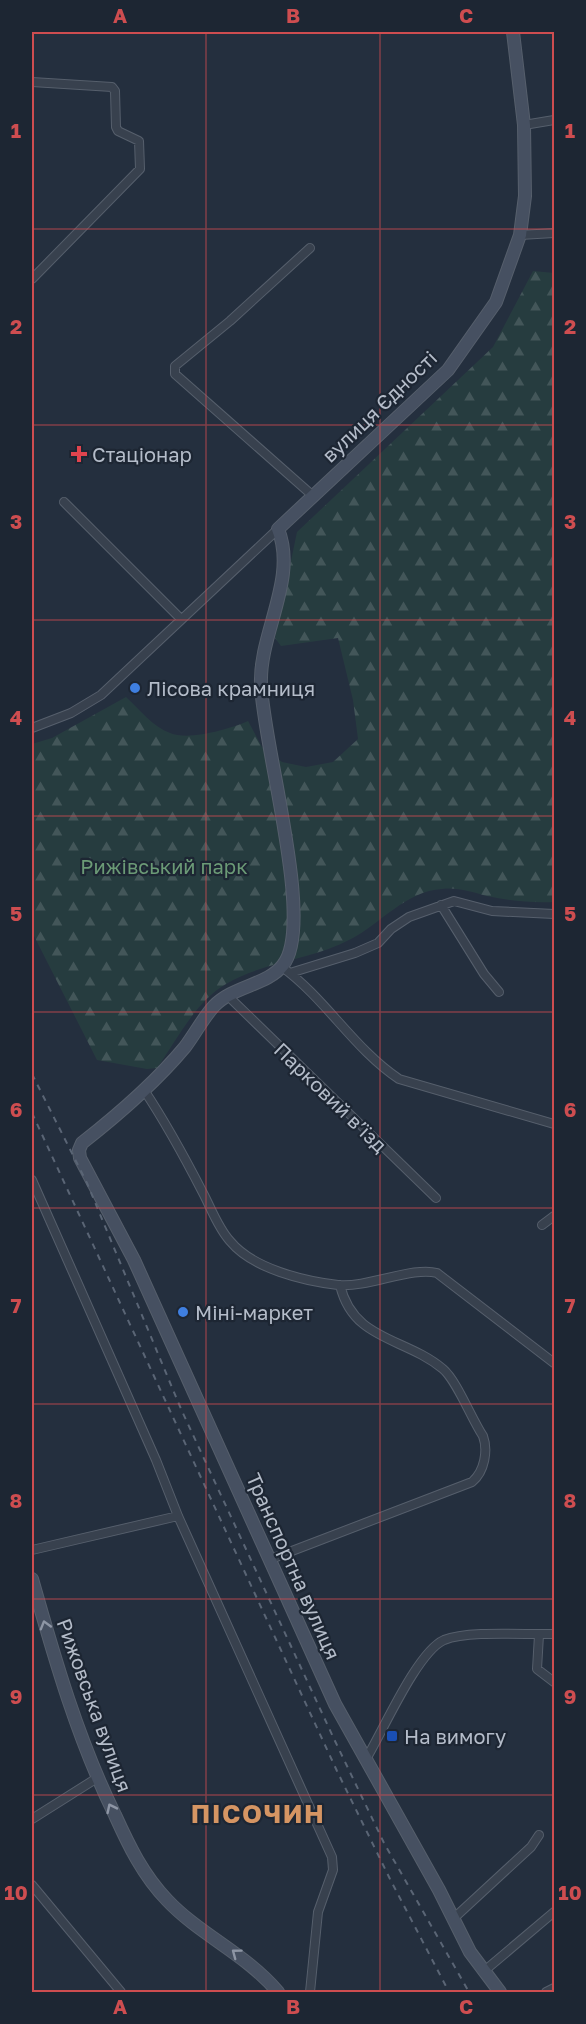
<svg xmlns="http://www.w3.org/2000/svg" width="586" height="2024" font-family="'Golos Text',sans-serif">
<defs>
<pattern id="forest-firs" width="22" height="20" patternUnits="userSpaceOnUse" patternTransform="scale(1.5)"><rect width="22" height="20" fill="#263c3f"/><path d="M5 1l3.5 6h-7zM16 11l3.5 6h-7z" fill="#435659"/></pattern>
</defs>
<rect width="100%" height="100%" fill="#242f3e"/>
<!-- forest -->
<path fill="url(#forest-firs)" d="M533 271 554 273V902C531 903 510 901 487 896 471 892 458 887 442 889 406 891 380 924 351 939 312 960 265 961 226 984 195 1002 177 1040 157 1068L147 1069 97 1060 32 932V744L52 738 126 697C139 709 153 727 170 733 189 741 230 729 248 721L262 747 282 762 306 767 333 762 358 739 353 700 338 638 281 646 275 638 297 532 493 347Z"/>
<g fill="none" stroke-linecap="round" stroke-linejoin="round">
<!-- street casing -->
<g stroke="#565f6c" stroke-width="10">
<path id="street" d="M32 82 112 87 115 91 116 127 118 131 139 141 140 169 32 279
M524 125 554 120
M520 235 554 233
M310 248 230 321 175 366V374L312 495
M64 502 181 619
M32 728 71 713 101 695 278 529
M441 905 484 974 499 992
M282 967C326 999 354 1049 399 1079L554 1124
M290 973 355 953 378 943 391 929 409 917 454 901 492 911 554 914
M227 995 436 1198
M144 1090C166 1123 185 1158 203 1193 211 1208 218 1228 230 1241 253 1269 304 1281 338 1285 368 1288 413 1266 437 1273L554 1363
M32 1180 156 1460 178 1516 332 1857 333 1870 318 1912 310 1992
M542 1225 554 1216
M32 1550 178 1516
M271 1559 472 1482C485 1471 488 1450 483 1436 471 1418 457 1381 443 1369 405 1337 353 1341 340 1285
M539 1635 537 1669 554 1682
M366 1759C383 1731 417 1652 444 1640 469 1630 526 1635 554 1634
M32 1819 97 1778
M32 1885 121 1992
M453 1919 531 1847 539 1835
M483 1972 554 1912
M546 1992 554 1988"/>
</g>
<!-- secondary casing -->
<g stroke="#565f6c" stroke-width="14">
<path id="secondary" d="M32 1579C55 1660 78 1740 115 1815 129 1846 143 1875 167 1900 200 1935 246 1954 278 1992
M500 1992 470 1952 439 1890 335 1704 134 1260 80 1158 79 1150 82 1143C119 1114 155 1083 185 1047 195 1034 203 1018 214 1006 233 986 268 985 283 965 316 924 262 742 261 684 259 633 298 579 278 529L448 370 496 302 520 235 525 196 524 125 513 32"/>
</g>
<!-- street -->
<use href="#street" stroke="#38414e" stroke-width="8"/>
<!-- secondary -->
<use href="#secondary" stroke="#465061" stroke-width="12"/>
<!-- rail -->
<path stroke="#5a6575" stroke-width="2" stroke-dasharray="6 6" stroke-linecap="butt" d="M32 1074 87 1183 181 1409 335 1741 384 1843 469 1992
M32 1113 337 1771 390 1879 449 1992"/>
</g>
<!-- one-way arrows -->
<defs><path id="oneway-chevron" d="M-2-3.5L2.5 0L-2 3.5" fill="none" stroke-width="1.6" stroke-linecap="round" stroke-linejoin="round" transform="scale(1.5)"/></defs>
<g stroke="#8e96a5">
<use href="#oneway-chevron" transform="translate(45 1625) rotate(-106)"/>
<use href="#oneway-chevron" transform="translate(111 1808) rotate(-116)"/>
<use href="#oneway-chevron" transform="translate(236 1953) rotate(-143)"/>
</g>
<!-- grid -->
<path fill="none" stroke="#ce4d50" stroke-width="1.5" stroke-opacity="0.55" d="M206 32V1992M380 32V1992M32 229H554M32 425H554M32 620H554M32 816H554M32 1012H554M32 1208H554M32 1404H554M32 1599H554M32 1795H554"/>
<!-- markers -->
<path fill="#e0444e" stroke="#1d2633" stroke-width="2" d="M76 445h6v6h6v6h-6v6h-6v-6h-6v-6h6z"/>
<g fill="#3f7fe0" stroke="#1d2633" stroke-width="2">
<circle cx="135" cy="688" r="6"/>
<circle cx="183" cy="1312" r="6"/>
</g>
<rect fill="#1a4fb4" stroke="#1d2633" stroke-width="2" x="386" y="1730" width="12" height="12" rx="3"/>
<g text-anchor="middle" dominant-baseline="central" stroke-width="4.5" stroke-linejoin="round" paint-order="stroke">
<!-- street labels -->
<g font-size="20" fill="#b4bcc9" stroke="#1d2633">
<text transform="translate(379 406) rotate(-44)">вулиця Єдності</text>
<text transform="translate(331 1097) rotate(44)">Парковий в’їзд</text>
<text transform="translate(294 1566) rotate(66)">Транспортна вулиця</text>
<text transform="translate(95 1705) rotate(70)">Рижовська вулиця</text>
</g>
<!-- poi labels -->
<g font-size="20" fill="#b4bcc9" stroke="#1d2633" text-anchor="start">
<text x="92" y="454">Стаціонар</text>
<text x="147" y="688">Лісова крамниця</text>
<text x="195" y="1312">Міні-маркет</text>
<text x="404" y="1736">На вимогу</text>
</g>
<!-- park labels -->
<g font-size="20" fill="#6b9a76" stroke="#1d2633">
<text x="164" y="866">Рижівський парк</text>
</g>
<!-- district labels -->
<g font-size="26" font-weight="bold" letter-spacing="1.5" fill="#d59563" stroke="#1d2633">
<text x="258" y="1813">ПІСОЧИН</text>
</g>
</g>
<!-- border -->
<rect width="586" height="2024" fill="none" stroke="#1d2633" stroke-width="66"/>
<rect x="33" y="33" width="520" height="1958" fill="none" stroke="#ce4d50" stroke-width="2"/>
<g font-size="20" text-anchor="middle" font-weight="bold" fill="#ce4d50">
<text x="120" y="23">A</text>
<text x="293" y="23">B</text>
<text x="466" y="23">C</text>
<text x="16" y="138">1</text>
<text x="570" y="138">1</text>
<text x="16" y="334">2</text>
<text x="570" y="334">2</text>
<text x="16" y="529">3</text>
<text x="570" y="529">3</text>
<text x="16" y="725">4</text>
<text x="570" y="725">4</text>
<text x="16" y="921">5</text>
<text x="570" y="921">5</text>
<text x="16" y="1117">6</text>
<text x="570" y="1117">6</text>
<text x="16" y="1313">7</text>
<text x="570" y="1313">7</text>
<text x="16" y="1508">8</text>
<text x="570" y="1508">8</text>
<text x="16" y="1704">9</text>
<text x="570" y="1704">9</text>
<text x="16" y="1900">10</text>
<text x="570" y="1900">10</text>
<text x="120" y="2014">A</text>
<text x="293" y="2014">B</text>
<text x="466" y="2014">C</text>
</g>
</svg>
